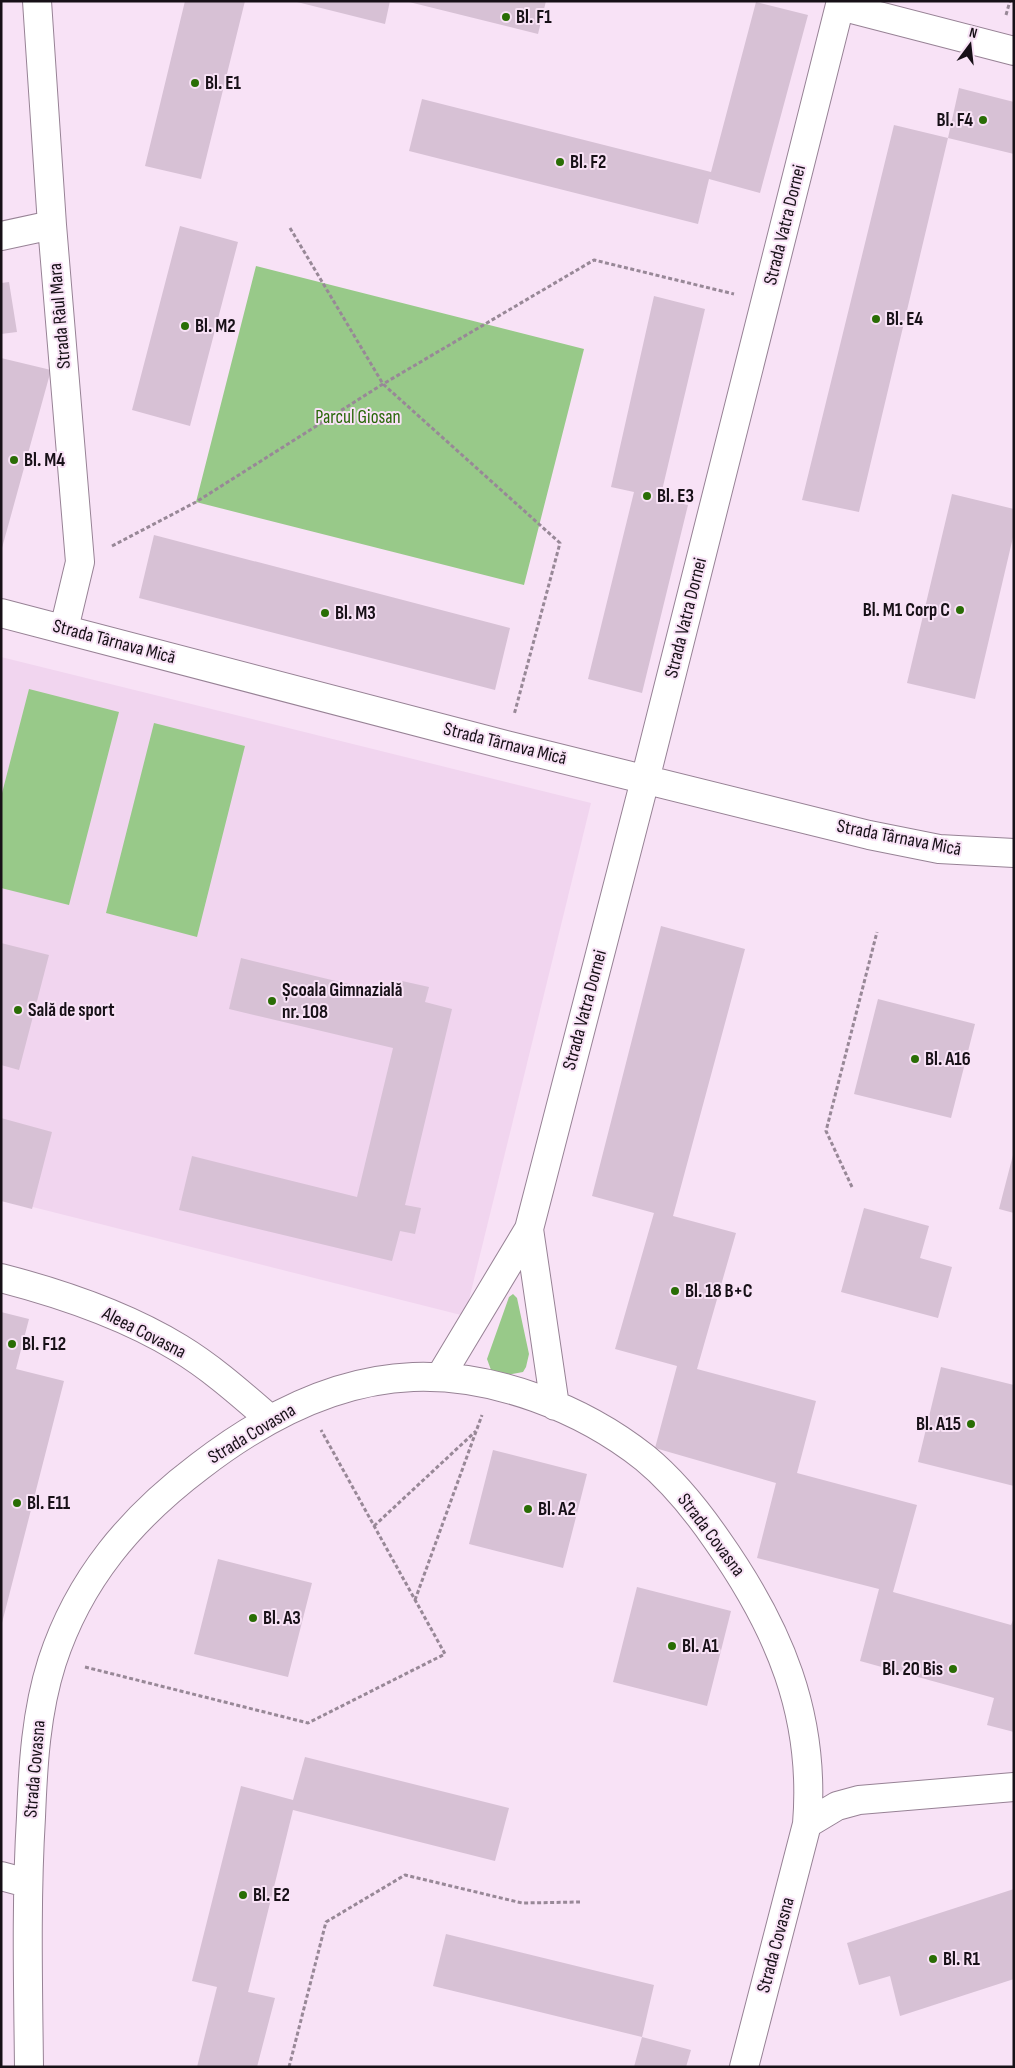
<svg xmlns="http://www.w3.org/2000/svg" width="1015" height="2068" font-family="'Sofia Sans Condensed',sans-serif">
<rect width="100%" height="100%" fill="#f8e2f6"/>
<!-- built -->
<path fill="#f1d5ef" d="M1 657 591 803 465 1316 1 1199Z"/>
<!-- green -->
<path fill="#98c989" d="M256 266 584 349 524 585 196 502Z
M29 689 119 712 69 905 1 888V797Z
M154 723 245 746 197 937 106 913Z
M513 1294 517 1298 529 1354 526 1367 523 1372 507 1375 491 1370 487 1359 509 1297Z"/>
<!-- building -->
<path fill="#d7c1d5" d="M185 1H245L201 179 145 166Z
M293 1H390L385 24Z
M405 1H546L538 34Z
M756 2 808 15 760 193 709 179 698 224 409 151 422 99 711 172Z
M959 88 1014 102V154L948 138Z
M894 125 948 138 859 512 802 500Z
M180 226 238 242 190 426 132 410Z
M9 282 17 332 1 334V283Z
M654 296 705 309 660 499 688 505 642 693 588 679 634 492 611 487Z
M1 358 51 370 2 548H1Z
M952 494 1014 509V533L975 699 907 683Z
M154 535 510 628 495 690 139 598Z
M661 926 745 949 673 1216 736 1233 697 1369 816 1401 797 1473 917 1505 893 1592 1011 1625 1014 1618V1732L987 1725 994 1698 860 1661 879 1589 757 1558 776 1483 655 1448 677 1366 615 1349 654 1213 592 1196Z
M1 943 49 955 19 1070 1 1065Z
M241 958 398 996 402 981 429 987 425 1002 452 1009 405 1205 421 1208 415 1234 400 1231 392 1261 179 1210 192 1156 357 1197 393 1048 229 1009Z
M878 999 975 1024 951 1118 854 1094Z
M1 1118 52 1132 32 1209 1 1201Z
M1013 1155H1014V1213L999 1209Z
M864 1208 929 1226 920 1258 952 1267 938 1318 841 1292Z
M1 1312 29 1319 16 1369 64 1381 2 1623Z
M941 1367 1014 1385V1486L918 1462Z
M493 1450 587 1474 563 1568 469 1544Z
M218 1559 312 1583 288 1677 194 1654Z
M637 1587 731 1611 707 1706 613 1682Z
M305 1757 509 1808 495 1861 293 1810 248 1992 275 1998 257 2067H197L217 1987 192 1981 241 1786 293 1800Z
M1014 1889V1979L900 2016 890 1976 859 1985 847 1943Z
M446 1934 654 1985 642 2037 433 1986Z
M642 2037 691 2050 686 2067H634Z"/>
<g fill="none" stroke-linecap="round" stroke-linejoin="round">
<!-- minor casing -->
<g stroke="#978295" stroke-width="30">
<path id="minor" d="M37 1 52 225 80 562 64 629
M840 6 1014 51
M1 236 52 225
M1 613 506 745 869 835 939 849 1014 853
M529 1229 555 1406
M1 1278C63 1294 125 1315 179 1348 212 1368 241 1394 270 1419
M440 1377 529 1229 645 780 841 1
M807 1824 837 1806 859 1800 1014 1787
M1 1876 27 1883
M29 2067C28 1983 26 1900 31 1817 33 1765 36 1712 52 1662 79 1579 131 1518 200 1466 261 1419 334 1380 413 1377 494 1374 582 1408 645 1458 673 1481 697 1511 717 1540 779 1628 816 1715 807 1824L744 2067"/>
</g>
<!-- path -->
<path stroke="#988897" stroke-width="3" stroke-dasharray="4 2.5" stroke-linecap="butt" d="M1006 15 1010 1
M290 228 383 384 560 543 514 715
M112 546 196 502 383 384 594 260 734 294
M852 1187 826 1131 877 932
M374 1526 476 1431
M415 1600 482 1415
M85 1667 308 1723 445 1654 321 1430
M289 2067 326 1922 405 1875 522 1903 580 1902"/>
<!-- minor -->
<use href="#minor" stroke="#fff" stroke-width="28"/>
</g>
<!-- markers -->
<g fill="#296d05" stroke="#f8e2f6" stroke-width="2">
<circle cx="506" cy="17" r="5"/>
<circle cx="195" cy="83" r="5"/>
<circle cx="983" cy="120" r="5"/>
<circle cx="560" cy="162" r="5"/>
<circle cx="876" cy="319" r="5"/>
<circle cx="185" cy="326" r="5"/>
<circle cx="14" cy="460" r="5"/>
<circle cx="647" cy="496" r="5"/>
<circle cx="960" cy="610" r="5"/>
<circle cx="325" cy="613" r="5"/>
<circle cx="272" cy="1001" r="5"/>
<circle cx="18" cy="1010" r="5"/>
<circle cx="915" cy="1059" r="5"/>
<circle cx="675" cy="1291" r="5"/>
<circle cx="12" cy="1344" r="5"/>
<circle cx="971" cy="1424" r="5"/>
<circle cx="17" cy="1503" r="5"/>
<circle cx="528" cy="1509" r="5"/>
<circle cx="253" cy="1618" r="5"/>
<circle cx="672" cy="1646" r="5"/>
<circle cx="953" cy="1669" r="5"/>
<circle cx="243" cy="1895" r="5"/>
<circle cx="933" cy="1959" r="5"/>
</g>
<g text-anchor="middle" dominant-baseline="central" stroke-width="4" stroke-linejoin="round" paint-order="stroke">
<!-- poi labels -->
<g font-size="19" font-weight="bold" fill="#171017" stroke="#f8e2f6" text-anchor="start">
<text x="516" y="17">Bl. F1</text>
<text x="205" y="83">Bl. E1</text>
<text x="973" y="120" text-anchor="end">Bl. F4</text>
<text x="570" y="162">Bl. F2</text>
<text x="886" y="319">Bl. E4</text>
<text x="195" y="326">Bl. M2</text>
<text x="24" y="460">Bl. M4</text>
<text x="657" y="496">Bl. E3</text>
<text x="950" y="610" text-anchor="end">Bl. M1 Corp C</text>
<text x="335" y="613">Bl. M3</text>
<text x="282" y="990">Școala Gimnazială<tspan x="282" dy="22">nr. 108</tspan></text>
<text x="28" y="1010">Sală de sport</text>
<text x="925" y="1059">Bl. A16</text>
<text x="685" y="1291">Bl. 18 B+C</text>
<text x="22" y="1344">Bl. F12</text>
<text x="961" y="1424" text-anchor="end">Bl. A15</text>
<text x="27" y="1503">Bl. E11</text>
<text x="538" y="1509">Bl. A2</text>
<text x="263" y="1618">Bl. A3</text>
<text x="682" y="1646">Bl. A1</text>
<text x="943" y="1669" text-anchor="end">Bl. 20 Bis</text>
<text x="253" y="1895">Bl. E2</text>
<text x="943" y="1959">Bl. R1</text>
</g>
<!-- street labels -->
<g font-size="19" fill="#171017" stroke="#f8e2f6">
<text transform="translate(785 225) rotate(-76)">Strada Vatra Dornei</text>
<text transform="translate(60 316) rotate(-95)">Strada Râul Mara</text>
<text transform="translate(686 618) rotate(-76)">Strada Vatra Dornei</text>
<text transform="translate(114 642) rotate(15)">Strada Târnava Mică</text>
<text transform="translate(505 744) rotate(14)">Strada Târnava Mică</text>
<text transform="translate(899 838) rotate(11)">Strada Târnava Mică</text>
<text transform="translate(585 1010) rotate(-75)">Strada Vatra Dornei</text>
<text transform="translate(144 1333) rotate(27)">Aleea Covasna</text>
<text transform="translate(252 1434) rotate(-31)">Strada Covasna</text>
<text transform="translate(711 1535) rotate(53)">Strada Covasna</text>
<text transform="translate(35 1769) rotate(-85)">Strada Covasna</text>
<text transform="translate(776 1945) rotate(-75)">Strada Covasna</text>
</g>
<!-- park labels -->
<g font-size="19" fill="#286708" stroke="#f8e2f6">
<text x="358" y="417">Parcul Giosan</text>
</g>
</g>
<!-- border -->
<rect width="1015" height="2068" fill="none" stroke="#171017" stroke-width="5"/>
<!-- north arrow -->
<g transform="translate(970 45) rotate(15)" stroke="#f8e2f6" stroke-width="4" paint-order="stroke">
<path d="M0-4L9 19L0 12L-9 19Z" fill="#171017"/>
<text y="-8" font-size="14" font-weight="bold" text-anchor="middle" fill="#171017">N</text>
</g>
</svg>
